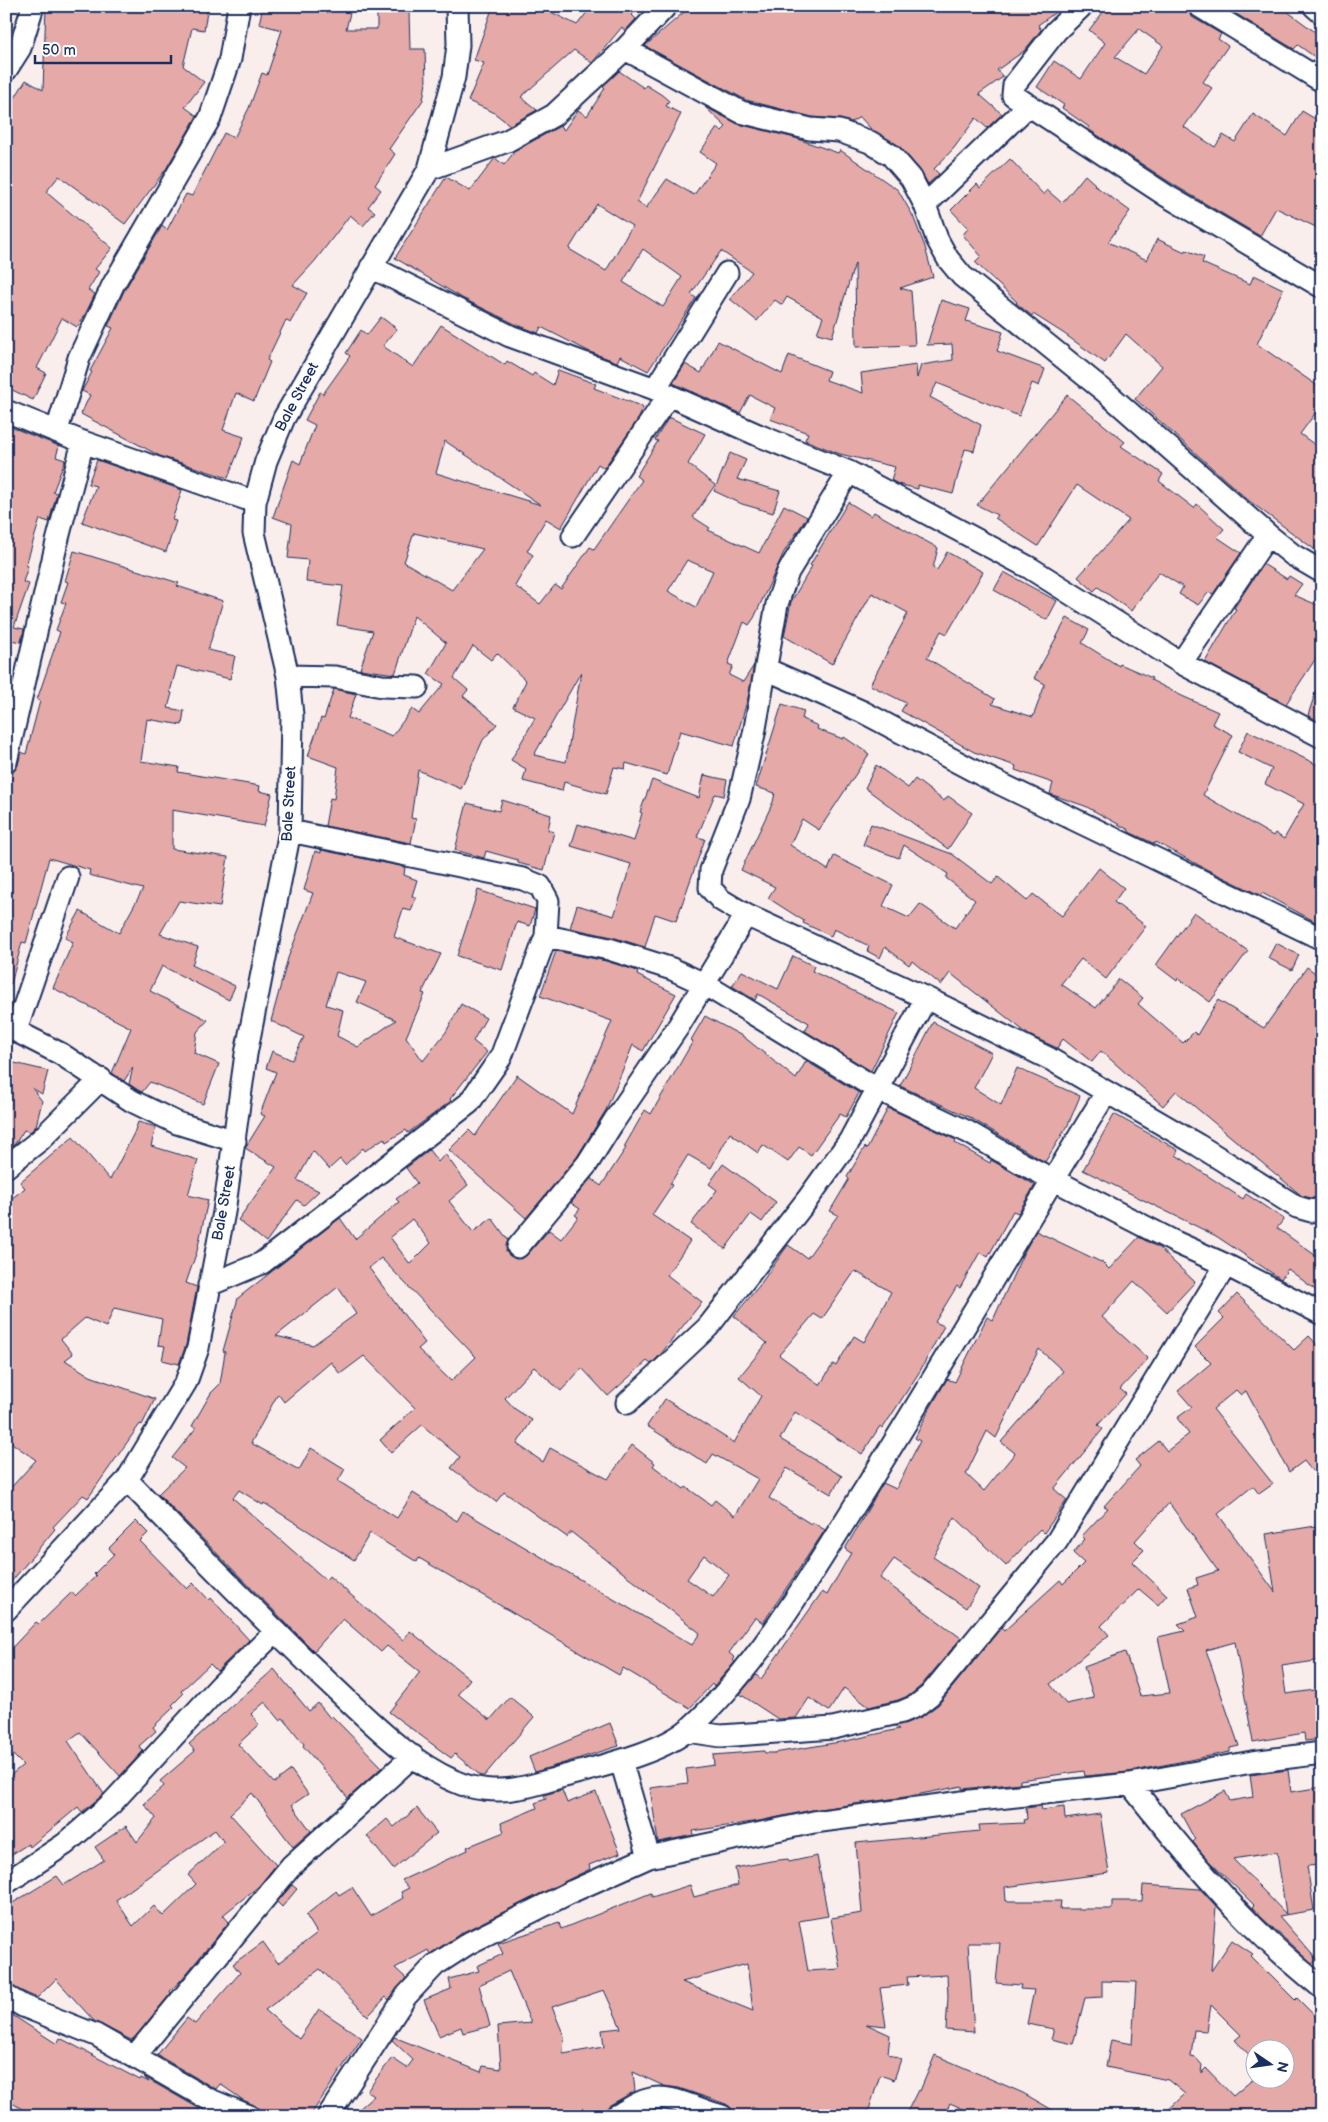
<svg xmlns="http://www.w3.org/2000/svg" width="1328" height="2122" font-family="'Balsamiq Sans',sans-serif">
<rect width="100%" height="100%" fill="#faeeed"/>
<filter id="ink" filterUnits="userSpaceOnUse"><feTurbulence type="fractalNoise" baseFrequency=".02" numOctaves="2"/><feDisplacementMap in="SourceGraphic" scale="10" xChannelSelector="R" yChannelSelector="G"/><feConvolveMatrix kernelMatrix="1 2 1 2 8 2 1 2 1" color-interpolation-filters="sRGB"/></filter>
<g filter="url(#ink)">
<!-- building -->
<path fill="#e5aaa7" stroke="#1b2f5e" fill-rule="evenodd" d="M46 6H208L204 30 192 28 183 66 204 82 185 107 197 116 166 169 125 224 59 176 46 192 112 248 95 269 99 272 88 290 95 294 83 319 77 327 62 318 37 368 46 373 33 400 6 387V112L26 80 43 90Z
M263 6H341L351 9 346 29H377V13L409 12 410 49H425L426 83 423 100 389 149 395 154 375 185 381 190 368 207 375 212 363 226 350 215 315 261 293 285 307 293 290 323 286 320 267 360 270 362 254 401 236 393 223 430 244 437 228 478 160 456 81 414 90 395 82 391 92 372 90 371 113 328 108 326 124 291 162 226 167 230 186 194 192 196 224 133 234 138 249 108 262 73 267 75 282 30 259 24Z
M493 6H554L553 13 577 25 592 6H639L632 15 636 19 625 31 622 27 592 63 574 50 521 97 537 110 510 125 493 112 468 101 484 63 474 60Z
M691 6H820L823 12 841 6H1064L1038 25 1041 30 1024 51 997 70 1003 77 979 94 1002 114 987 128 976 118 954 148 934 169 939 174 928 184 920 170 900 147 872 130 860 117 851 122 840 119 812 117 746 100 645 46Z
M1108 6H1187L1192 17 1221 34 1218 39 1228 46 1203 82 1212 88 1184 127 1215 147 1223 135 1235 142 1253 114 1287 136 1302 111 1322 123V230L1276 208 1260 236 1174 185 1088 129 1089 127 1062 108 1064 105 1037 87 1054 61 1081 79 1105 43 1089 30ZM1139 29 1163 46 1144 74 1115 57Z
M1223 6H1280L1322 37V62L1298 45 1294 49Z
M619 71 644 88 646 85 662 95 669 101 666 106 681 114 637 202 646 208 667 179 694 195 716 163 700 152 717 128 722 131 726 127 705 107 738 124 795 138 838 153 840 150 898 190 913 216 925 247 933 277 900 288 911 291 915 345 856 347 855 263 832 337 817 333 823 317 787 297 782 305 775 300 757 321 730 299 752 272 721 251 691 294 696 298 648 371 620 356 617 362 590 352 541 327 538 333 515 324 462 298 395 258 446 177 470 191 495 158 504 165 515 151 560 126 564 130 578 110 587 116 605 88 603 86ZM597 204 632 226 606 271 569 249ZM643 249 682 277 663 307 623 282Z
M1010 159 1044 195 1047 190 1062 203 1085 175 1095 184 1094 185 1130 211 1108 242 1147 260 1157 239 1185 252 1186 250 1204 257 1202 263 1250 284 1254 275 1283 289 1257 344 1322 389V404L1300 434 1322 450V555L1248 500 1135 399 1162 366 1126 334 1105 363 1063 333 1033 314 1032 316 1016 303 1017 302 975 262 981 256 963 235 968 228 951 210 977 184 980 188Z
M941 300 970 309 966 321 1003 332 997 351 1045 369 1039 386 1032 383 1019 416 937 383 930 397 981 425 974 451 965 449 953 494 918 485V489L898 484 891 480 895 467 840 454 805 440 808 433 770 419 775 408 750 395 740 413 673 383 685 364 701 373 718 341 782 374 789 355 829 371 826 380 863 393 861 373 916 365 917 378 921 365 953 360 952 344 927 345Z
M381 317 397 329 383 346 413 367 441 325 505 365 507 361 532 376 534 373 553 385 558 370 596 384 594 388 643 407 639 418 604 468 598 464 561 528 546 519 527 551 533 555 515 586 540 604 555 585 561 589 590 547 594 549 642 480 636 476 658 441 655 440 669 417 705 434 688 464 715 485 693 517 710 528 708 530 759 553 784 505 807 517 784 552 754 618 749 625 744 622 728 664 733 666 729 675 743 682 754 665 748 698 734 746 680 731 667 775 626 763 625 769 614 767 606 794 564 782 562 791 523 781 526 769 511 760 535 718 513 707 526 681 497 653 491 660 473 646 454 678 468 690 463 696 497 724 483 740 461 789 418 770 411 818 416 819 411 843 325 826 330 798 334 799 338 767 308 756 321 718 324 719 334 689 356 694 348 718 392 736 412 709 419 714 444 684 428 674 446 643 414 616 395 674 360 669 373 631 337 625 343 586 306 582 308 560 288 558 292 524 273 517 293 460 300 464 315 425 305 420 320 392 323 394 350 356 346 353 361 330 367 335ZM445 441 541 505 436 473ZM414 533 483 549 452 590 404 562ZM687 560 713 571 696 607 668 591ZM581 672 566 762 534 755Z
M1067 395 1125 442 1121 446 1163 474 1159 481 1194 508 1197 504 1224 529 1217 537 1241 553 1213 594 1209 592 1198 605 1179 594 1183 587 1159 572 1131 611 1098 587 1094 591 1078 577 1129 520 1077 485 1038 546 995 518 997 515 977 505Z
M6 425 59 446 56 457 65 460 53 492 57 493 49 522 40 519 26 565 28 566 23 582 29 584 14 627 24 629 21 642 6 639Z
M730 453 746 460 737 479 780 491 773 513 742 504 714 491Z
M97 460 182 490 172 520 176 521 166 552 82 522 96 486 88 484Z
M848 502 871 516 874 512 938 548 933 568 937 570 947 552 983 572 947 634 941 631 927 658 995 699 992 704 1033 717 1045 684 1034 678 1067 618 1089 630 1082 643 1119 666 1120 664 1152 678 1151 680 1182 696 1218 712 1212 724 1233 735 1203 795 1273 836 1275 833 1284 839 1304 804 1265 784 1272 769 1238 752 1248 731 1322 767V915L1318 923 1262 893 1260 895 1206 869 1156 842 1155 844 1129 832V830L1085 806 1050 794 1053 783 1015 770 1016 766 974 752 901 711 906 703 870 685 908 613 872 593 832 664 784 636 791 602 812 566 810 565Z
M74 551 179 583 177 586 223 601 208 650 235 656 230 679 177 666 170 692 172 693 168 708 184 711 182 725 147 719 141 761 179 767 178 772 260 786 259 791 272 794 264 826 172 810V849L228 857 220 907 179 901 160 934 198 947 192 965 235 986 229 1000 162 966 150 991 208 1020 197 1032 194 1053 219 1064 203 1104 150 1082 142 1092 138 1090 129 1084 133 1067 124 1081 112 1073 131 1028 53 988 73 942 65 938 80 911 119 933 143 889 89 875 90 870 49 858 26 943 22 942 11 984 6 983V803L13 772 18 765 21 752 26 754 40 701 37 700 60 632 56 630 66 603 61 602 68 582 65 581Z
M1263 564 1287 579 1289 576 1302 584 1294 595 1322 607V649L1286 704 1205 662 1236 609 1234 608Z
M1004 572 1057 601 1047 620 994 590Z
M1319 682H1322V723L1308 715Z
M782 704 804 711 802 719 818 726 817 729 843 739 844 737 869 754 819 830 802 819 790 845 828 870 834 856 893 885 883 906 909 918 920 904 955 928 975 900 946 878 948 874 904 845 899 858 863 845 871 824 952 854 992 884 998 877 1027 901 1033 894 1062 916 1099 868 1124 888 1114 902 1146 926 1106 979 1081 959 1061 984 1096 1008 1119 979 1143 998 1138 1004 1183 1043 1194 1032 1197 1035 1218 1000 1264 1028 1307 967 1322 978 1320 1197 1312 1198 1302 1196 1176 1091 1163 1106 1101 1051 1092 1062 1063 1039 1057 1048 1029 1035 950 973 941 985 912 961 909 965 885 947 880 958 867 951 869 946 834 929 831 936 803 923 804 921 768 898 775 887 741 870 773 802 775 793 756 787Z
M876 765 908 788 915 779 944 801 948 796 972 813 948 849 865 788Z
M704 775 727 780 724 796 715 794 697 837 705 839 676 921 655 914 645 947 612 937 570 928 577 905 614 916 631 864 571 846 578 824 634 841 642 813 640 812 652 780 699 798Z
M502 800 551 815 548 830 554 832 544 870 518 863V860L486 851 484 858 455 850 467 803 499 811Z
M321 850 405 867 404 875 417 880 412 896 416 897 411 911 403 909 394 937 441 954 422 993 425 994 406 1037 423 1061 446 1032 461 1004 486 1018 473 1041 487 1052 450 1099 451 1101 408 1133 406 1130 386 1142 384 1138 365 1151 363 1148 345 1165 340 1159 329 1169 313 1151 297 1180 319 1191 304 1205 297 1200 266 1242 238 1220 276 1167 245 1148 265 1116 260 1114 276 1072 266 1068 272 1051 292 1060 304 1037 271 1021 288 958 313 893 304 890 315 851 321 853ZM336 972 366 982 357 1002 396 1020 358 1047 337 1036 343 1010 326 1005Z
M478 890 535 909 530 926 517 922 502 970 457 956Z
M1194 912 1248 951 1210 1002 1178 978 1177 981 1156 965Z
M1276 943 1299 955 1292 970 1268 958Z
M556 951 606 961 638 971 637 975 676 994 643 1051 633 1045 606 1110 577 1157 526 1218 449 1150 469 1130 475 1136 517 1075 572 1114 612 1021 540 996Z
M793 956 814 966 812 971 899 1013 871 1071 805 1031 809 1023 758 994 755 1000 732 986 742 971 778 989Z
M705 1016 744 1037 796 1079 806 1061 859 1093 846 1117 840 1114 811 1155 799 1147 788 1162 763 1145 758 1153 730 1133 711 1168 688 1155 670 1184 672 1185 652 1215 690 1241 667 1275 702 1302 660 1355 651 1364 647 1361 608 1396 582 1368 561 1391 534 1367 505 1398 515 1409 532 1420 517 1444 543 1462 550 1448 608 1479 632 1445 655 1463 653 1466 684 1489 686 1487 711 1505 715 1500 735 1516 758 1479 713 1454 707 1464 647 1426 665 1399 734 1443 761 1396 739 1377 767 1343 734 1316 759 1286 788 1245 807 1258 838 1215 830 1211 849 1179 847 1177 865 1147 867 1149 888 1108 956 1140 955 1143 990 1163 991 1160 1035 1185 1018 1213 1013 1211 988 1257 980 1252 960 1288 957 1286 935 1322 944 1326 920 1371 883 1428 880 1426 862 1454 795 1412 780 1439 842 1476 831 1494 787 1468 769 1498 811 1524 812 1522 825 1530 763 1623 755 1617 729 1653 735 1658 733 1660 735 1662 714 1686 712 1684 690 1708 623 1668 619 1675 419 1558 417 1562 370 1533 354 1560 264 1503 263 1505 239 1490 233 1498 326 1580 329 1576 403 1640 410 1631 470 1679 458 1694 490 1720 510 1697 534 1717 484 1776H481L455 1754 451 1758 389 1712 420 1672 387 1646 381 1652 343 1619 314 1651 158 1494 185 1468 172 1458 196 1428 192 1426 211 1393 220 1384 225 1352 223 1351 238 1298 340 1218 355 1239 399 1202 396 1199 417 1183 406 1168 429 1150 438 1162 445 1154 468 1185 449 1201 473 1232 492 1218 508 1240 506 1252 516 1259 527 1255 549 1230 561 1239 578 1217 575 1215 580 1209 571 1203 591 1178 601 1186 626 1148 624 1147 645 1110 651 1114 693 1041 691 1040ZM412 1219 431 1243 410 1264 390 1237ZM381 1258 476 1357 451 1381 418 1349 425 1343 369 1268ZM855 1271 891 1292 864 1342 854 1336 836 1366 833 1364 820 1385 779 1355 814 1314 822 1319ZM338 1287 356 1314 313 1345 276 1336ZM364 1356 415 1408 380 1440 391 1453 422 1425 460 1457 451 1468 496 1502 504 1492 567 1537 571 1532 700 1633 692 1645 463 1511 457 1521 413 1493 397 1518 338 1481 345 1469 311 1448 299 1470 251 1443 278 1394 284 1402 331 1362 340 1374ZM704 1555 729 1575 713 1597 687 1579Z
M933 1022 992 1053 974 1088 1001 1105 1017 1068 1080 1096 1068 1125 1045 1162 969 1117 900 1086Z
M6 1061 48 1071 42 1094 32 1088 42 1101 36 1126 30 1132 24 1130 15 1144 6 1151Z
M1114 1114 1178 1150 1176 1155 1243 1199 1246 1194 1284 1219 1277 1228 1322 1260V1295L1288 1269 1281 1279 1216 1236 1083 1170Z
M138 1122 156 1127 151 1146 198 1160 188 1195 208 1200 197 1251 186 1283 197 1287 186 1345 179 1364 162 1360 165 1346 158 1345 162 1319 114 1308 106 1327 85 1318 61 1339 73 1354 65 1360 90 1376 155 1399 142 1425 140 1424 88 1498 83 1495 53 1527 55 1529 6 1588V1493L36 1460 6 1439V1203L25 1188 20 1182 73 1137 110 1180 134 1133Z
M723 1164 776 1202 762 1222 751 1214 725 1249 691 1224 717 1190 709 1184Z
M1036 1231 1103 1263 1109 1269 1139 1237 1159 1248 1195 1282 1167 1312 1134 1281 1102 1317 1148 1359 1120 1389 1126 1394 1098 1425 1103 1429 1054 1489 1067 1500 1044 1533 1040 1529 1006 1566 955 1517 933 1557 979 1588 966 1608 894 1559 880 1578 961 1638 921 1686 910 1695 898 1700 869 1707 844 1688 829 1711 809 1698 796 1718 778 1719 740 1694 756 1675 761 1679 822 1592 827 1595 851 1553 845 1549 883 1483 896 1489 920 1441 915 1438 928 1412 947 1379 955 1382 987 1317 993 1320 1023 1254ZM1039 1349 1063 1371 1001 1442 1015 1453 984 1491 966 1474 987 1431 996 1438Z
M1237 1294 1294 1350 1309 1336 1322 1350V1464L1312 1471 1304 1461 1289 1472 1246 1391 1241 1395 1236 1390 1213 1409 1273 1484 1259 1494 1253 1486 1218 1514 1275 1592 1266 1534 1322 1525V1660L1282 1666 1286 1694 1322 1689V1739L1305 1741 1304 1733 1253 1742 1235 1642 1206 1650 1239 1746 1230 1748V1752L1128 1772 1085 1776 1084 1771 1020 1780V1783L962 1789V1786L905 1797 812 1810 759 1821 693 1831 694 1835 658 1842 650 1788 688 1783 686 1769 714 1765 713 1755 764 1751 765 1753H774L846 1741 899 1729 895 1726 921 1717 938 1705 1001 1628 1004 1631 1060 1580 1063 1584 1084 1563 1073 1553 1085 1539 1082 1536 1108 1508 1104 1506 1140 1466 1135 1460 1159 1441 1167 1451 1189 1434 1177 1418 1192 1407 1178 1391 1211 1363 1195 1347 1224 1318 1219 1313ZM1169 1503 1218 1571 1196 1578 1198 1585 1188 1588 1198 1617 1178 1624 1185 1631 1158 1637 1170 1693 1140 1696 1125 1652 1084 1667 1094 1698 1066 1704 1050 1684 1109 1635 1101 1626 1139 1589 1158 1605 1167 1595 1132 1562 1144 1550 1135 1541Z
M136 1521 148 1533 140 1541 187 1589 193 1583 209 1600 211 1598 249 1640 217 1671 210 1664 181 1691 183 1694 172 1705 174 1707 153 1727 156 1731 139 1746 143 1751 120 1776 80 1732 68 1741 104 1794 82 1812 78 1807 30 1847 28 1844 6 1858V1779L23 1765 6 1748V1654L36 1622 39 1624 72 1592 75 1596 96 1576 94 1574 114 1554 109 1548Z
M274 1669 309 1711 318 1703 330 1718 332 1716 382 1767 348 1798 303 1746 304 1744 283 1718 280 1720 265 1702 251 1714 259 1725 238 1744 274 1783 291 1770 308 1794 292 1805 311 1831 293 1847 252 1793 230 1814 276 1865 259 1886 223 1915 229 1922 182 1979 170 1991 171 1993 135 2037 131 2040 94 2021 56 1979 37 1998 6 1984V1907L57 1876 64 1885 104 1860 95 1847 126 1826 137 1842 156 1818 144 1804 164 1786 160 1781 195 1751 189 1744ZM215 1830 224 1842 188 1875 196 1884 163 1916 154 1906 133 1926 116 1900Z
M610 1723 619 1746 535 1772 529 1757Z
M1288 1770 1291 1792 1322 1787V1865L1307 1866 1314 1910 1279 1916 1317 1960 1312 1964 1260 1916 1252 1907 1254 1905 1206 1858 1193 1842 1195 1840 1181 1814 1225 1791 1230 1801 1253 1797 1250 1775ZM1277 1852 1286 1914 1233 1859Z
M562 1790 567 1803 596 1792 620 1853 589 1865 590 1869 463 1932 430 1954 428 1950 395 1968 406 1978 389 2000 386 1997 368 2016 320 1969 265 2010 299 2039 319 2009 362 2038 310 2116H265L254 2105 243 2100 220 2084 216 2089 214 2088 157 2055 187 2018 195 2024 240 1973 233 1964 263 1942 278 1963 317 1933 306 1915 336 1891 339 1895 352 1887 371 1916 403 1898 401 1892 409 1888 402 1880 468 1850 467 1847 504 1832 501 1823 537 1808 535 1803 546 1799 544 1795Z
M1041 1806 1042 1810 1064 1807 1065 1819 1100 1814 1109 1873 1005 1887 1006 1901H1061L1060 1909H1112V1901H1142L1143 1885 1200 1889 1216 1906 1211 1971 1232 1940 1253 1954 1251 1956 1295 2000 1297 1998 1322 2023V2116H1162L1185 2094 1168 2080 1106 2067 1111 2040 1132 2044 1136 1982 1102 1981V1997L1085 1998 1073 2044 1051 2039 1054 2029 1027 2024 1034 1990 1020 1989 1021 1985 996 1983 1000 1943H968L974 2032 946 2030 948 1997 947 1975 907 1977 908 1985 880 1988 886 2026 866 2024 890 2035 888 2054 901 2059 894 2080 880 2075 867 2116H769L752 2107 748 2116H734L731 2108 726 2104 679 2088 664 2086 633 2072 635 2091 610 2105 604 2114 591 2116H351L374 2096 367 2091 392 2058 407 2068 413 2060 392 2040 394 2037 481 2072 483 2066 501 2069 498 2026 531 2023 509 1971 479 1985 490 2026 463 2033 461 2027 439 2036 424 2000 451 1989 449 1979 479 1971 477 1966 503 1954 498 1943 559 1923 561 1929 651 1893 652 1897 690 1885 694 1897 738 1885 735 1868 771 1861 788 1859 789 1862 817 1856 828 1916 799 1921 808 1971 840 1969 831 1918 862 1913 856 1843 980 1831 979 1825 1024 1823 1023 1820 1027 1819 1026 1808ZM747 1964 753 2011 682 1982ZM604 1990 621 2028 602 2030 604 2047 563 2054 564 2036 552 2007ZM1211 2005 1241 2035 1235 2040 1256 2062V2050H1286V2080H1252L1233 2096 1206 2068 1201 2073 1202 2065 1196 2058 1191 2057 1194 2030 1207 2031Z
M417 1808 437 1833 393 1869 367 1836 387 1819 394 1827Z
M292 1885 297 1889 282 1907 277 1902Z
M6 2011 57 2044 60 2038 140 2080 141 2078 149 2082 144 2077 200 2109 194 2116H33L6 2099Z
M935 2055 1023 2093 1063 2116H979L950 2103 944 2116H905L918 2090 920 2091Z"/>
<g fill="none" stroke-linecap="round" stroke-linejoin="round">
<!-- minor casing -->
<g stroke="#1b2f5e" stroke-width="25">
<path id="minor" d="M1082 6 1056 31 1014 85 1013 95 1167 196 1322 287
M1199 6 1322 81
M1314 6 1322 13
M625 49 741 112 810 129 839 131 870 142 891 155 911 178 925 205 937 239 948 259 962 276 1108 394 1268 535 1293 555 1322 572
M6 70 20 48 33 6
M429 169 507 141 554 115 625 49 666 6
M925 205 1029 105
M371 267 510 336 655 389 758 435 849 472 1030 568 1181 663 1322 737
M655 389 727 273
M6 411 83 442 255 502
M57 430 79 358 113 285 210 118 230 59 239 6
M849 472 788 572 777 604 754 734 739 799 711 870 710 888 721 900 746 915 926 998 1050 1059 1198 1145 1297 1207 1311 1211 1322 1209
M573 536 669 395
M1181 663 1268 535
M766 669 863 712 980 774 1322 939
M288 676 335 677 382 686 417 687
M6 762 57 542 83 442
M546 936 609 949 672 969 704 984 877 1089 968 1132 1021 1163 1175 1242 1226 1265 1322 1314
M6 1026 61 1054 132 1101 177 1123 235 1141
M16 1030 68 877
M6 1167 40 1140 101 1079
M518 1247 587 1164 614 1121 678 1027 746 915
M209 1285 262 1263 469 1103 501 1057 546 936 548 901 540 886 523 879 290 831
M627 1403 708 1327 807 1200 850 1140 926 998
M127 1480C193 1548 259 1616 328 1682 366 1717 406 1760 454 1781 473 1790 498 1792 519 1788 533 1786 547 1781 561 1777 597 1767 663 1753 690 1728 754 1671 809 1579 855 1505 941 1369 1021 1230 1106 1093
M6 1610 127 1480 186 1382 198 1348 224 1212 246 1054 290 831 292 715 288 676 254 533 255 502 266 461 284 418 429 169 454 77 458 45 457 6
M687 1731 721 1736 833 1728 902 1712 916 1706 930 1695 1057 1541 1226 1265
M621 1761 649 1857
M1130 1784C1173 1839 1219 1895 1270 1943 1286 1958 1304 1973 1322 1988
M6 1883 65 1844 111 1804 221 1685 275 1632
M6 1996 23 2006 96 2035 208 2099 249 2116
M135 2056 292 1865 413 1756
M328 2116 406 1996 435 1965 469 1943 573 1891 649 1857 814 1822 970 1801 1130 1784 1252 1762 1322 1753
M616 2116C626 2111 636 2103 647 2100 671 2092 698 2111 722 2116"/>
</g>
<!-- minor -->
<use href="#minor" stroke="#fff" stroke-width="21"/>
</g>
</g>
<g text-anchor="middle" dominant-baseline="central" stroke-width="4" stroke-linejoin="round" paint-order="stroke">
<!-- street labels -->
<g font-size="15" fill="#1b2f5e" stroke="#fff">
<text transform="translate(297 397) rotate(-62)">Bale Street</text>
<text transform="translate(289 804) rotate(-87)">Bale Street</text>
<text transform="translate(224 1203) rotate(-80)">Bale Street</text>
</g>
</g>
<!-- margin -->
<rect width="1328" height="2122" fill="none" stroke="#fff" stroke-width="25"/>
<rect x="12" y="12" width="1303" height="2097" fill="none" stroke="#1b2f5e" stroke-width="2" filter="url(#ink)"/>
<!-- north arrow -->
<g transform="translate(1270 2064) rotate(103)"><circle r="24" fill="#ffffff" stroke="#a4acbf"/>
<path d="M0-4L9 19L0 12L-9 19Z" fill="#1b2f5e"/>
<text y="-8" font-size="14" font-weight="bold" text-anchor="middle" fill="#1b2f5e">N</text>
</g>
<!-- scale -->
<path d="M35 55v8h136v-8" fill="none" stroke="#1b2f5e" stroke-width="2.5"/>
<text x="42" y="55" font-size="15" fill="#1b2f5e" stroke="#ffffff" stroke-width="4" paint-order="stroke">50 m</text>
</svg>
